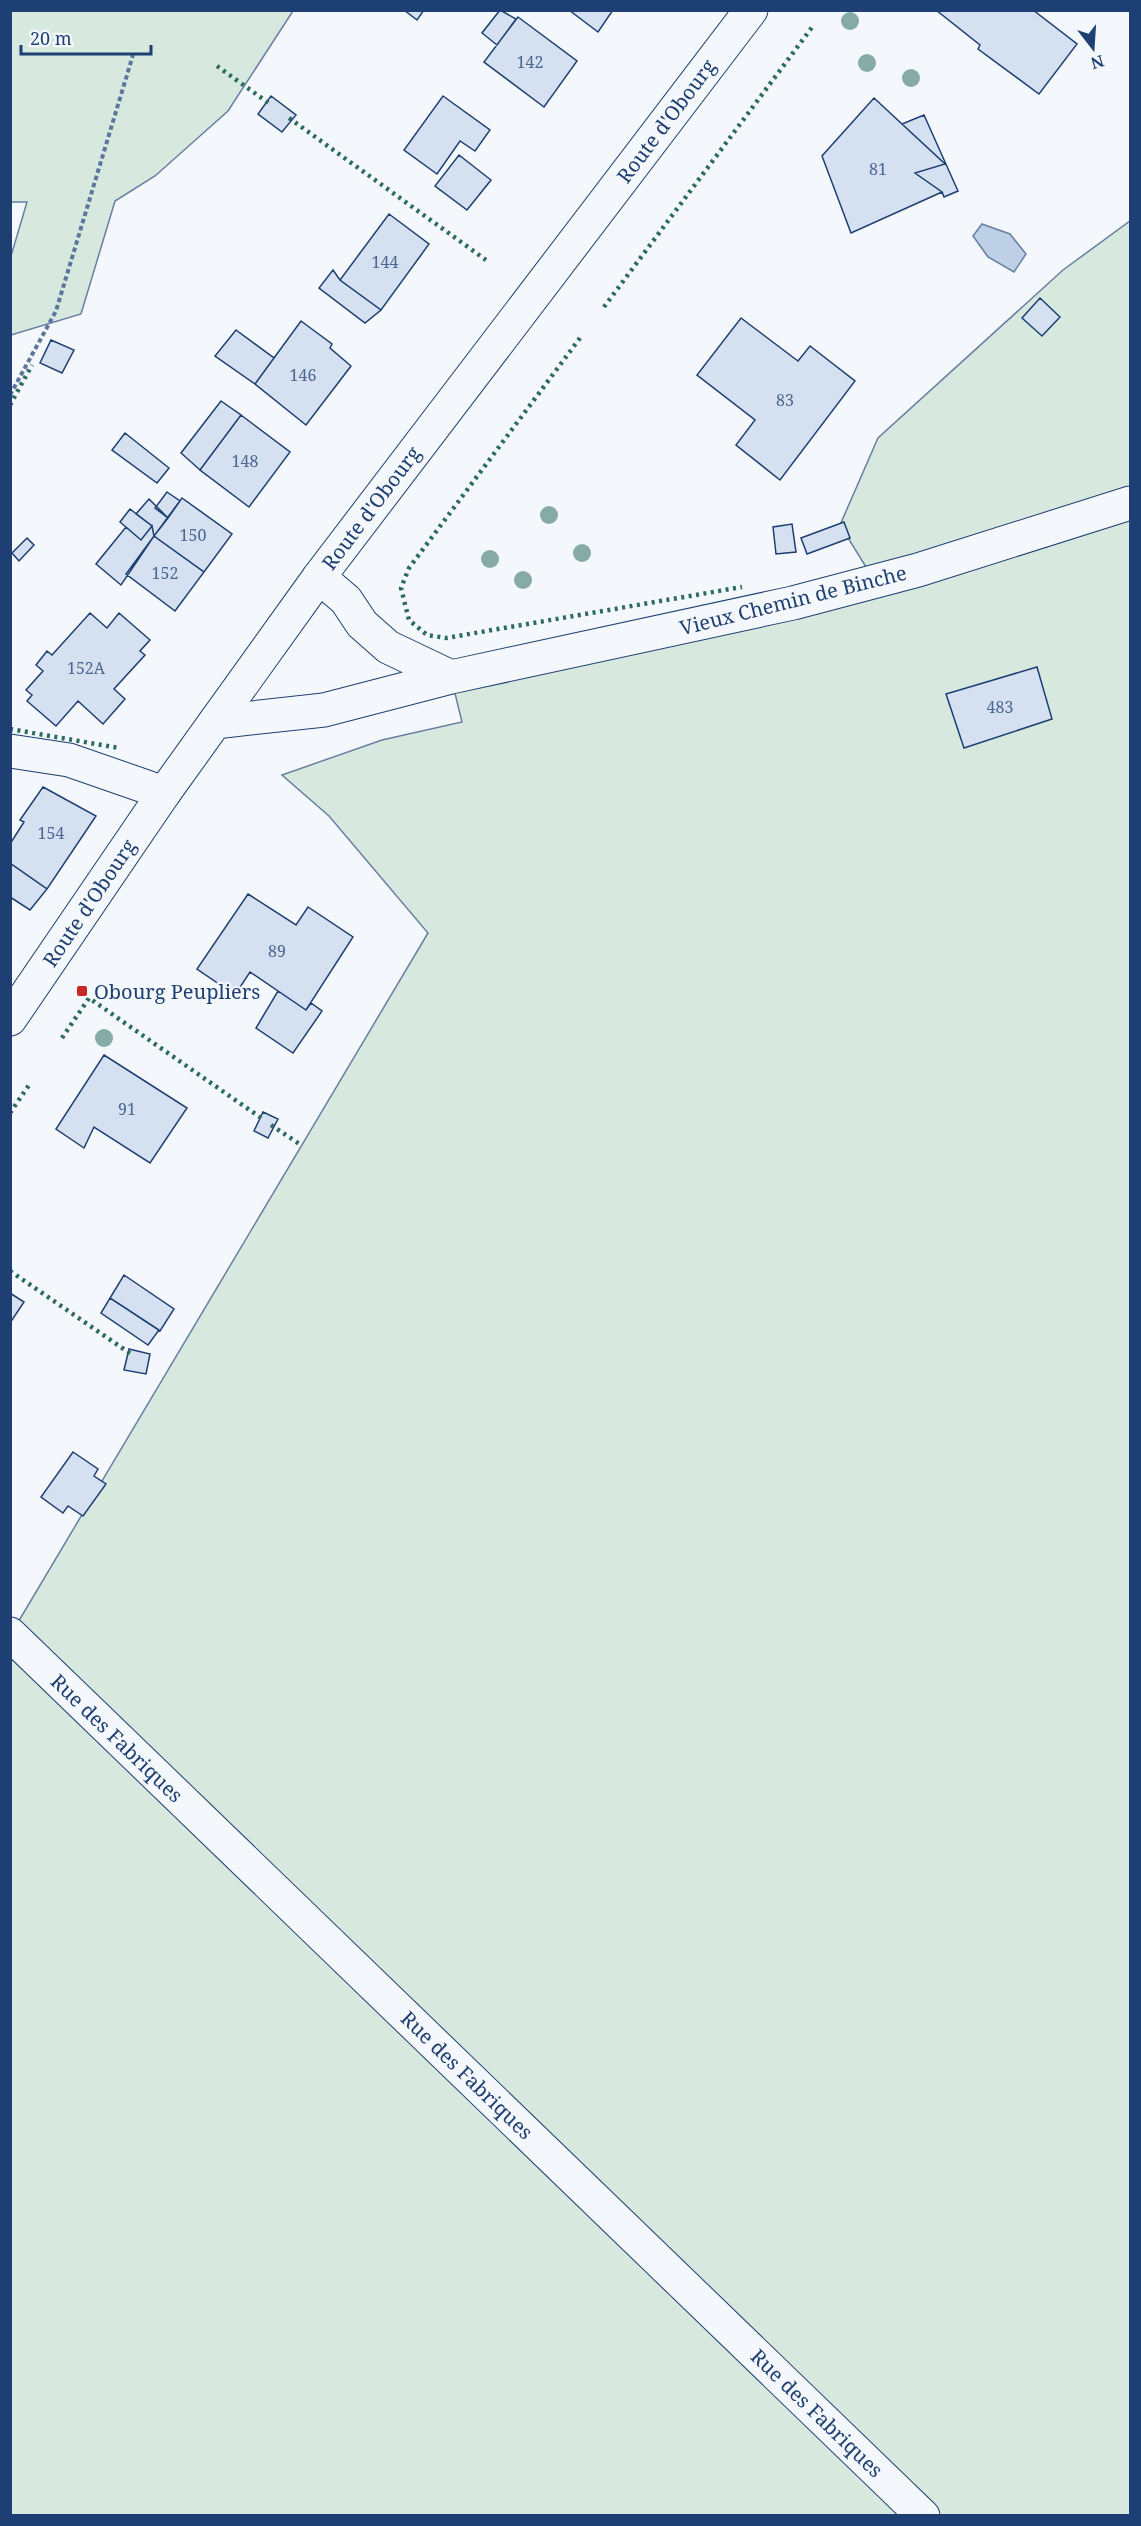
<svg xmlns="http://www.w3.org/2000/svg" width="1141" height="2526" font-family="'Noto Serif',serif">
<rect width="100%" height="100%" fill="#f4f7fb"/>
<!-- green -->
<path fill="#d7e8df" stroke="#687fa3" stroke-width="1.5" d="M11 10 293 11 228 111 155 176 115 201 81 314 11 335V256L27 202H11Z
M1130 221V2515L11 2516V1634L428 933 329 816 282 775 382 740 462 722 451 677 915 570 866 567 840 525 878 438 1063 270Z"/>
<!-- water -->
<path fill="#bed0e5" stroke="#687fa3" stroke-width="1.5" d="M982 224 1010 234 1026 254 1014 272 988 257 973 236Z"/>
<!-- building -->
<path fill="#d5e0f0" stroke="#1d3f73" stroke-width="1.5" d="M404 10H424L417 20Z
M500 10 516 19 497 45 482 33Z
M569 10H613L598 32Z
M936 10H1033L1077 44 1039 94 978 49 980 45Z
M518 17 577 61 544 107 484 62Z
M271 96 296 115 282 132 258 114Z
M443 96 490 130 475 151 460 141 437 174 404 150Z
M874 98 945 164 915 173 942 192 851 233 822 156Z
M924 115 958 191 944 197 942 192 915 173 945 164 902 124Z
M459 155 491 180 467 210 435 186Z
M389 214 429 244 381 310 340 280Z
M333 270 340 280 381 310 365 323 319 288Z
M1040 298 1060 317 1042 336 1022 318Z
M741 318 798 361 810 346 855 381 780 480 736 445 755 420 697 375Z
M301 321 332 344 330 348 351 366 306 425 255 384Z
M236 330 274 358 255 384 215 356Z
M51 340 74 350 62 373 40 363Z
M221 401 241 415 200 470 181 453Z
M241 415 290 452 249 507 200 470Z
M125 433 169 468 157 483 112 450Z
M167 492 180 501 168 518 155 508Z
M182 498 232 534 204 572 154 536Z
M149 499 168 518 154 536 152 526 136 514Z
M130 509 152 526 141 540 120 522Z
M844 522 850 538 807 554 801 538Z
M792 524 796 552 776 554 773 527Z
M152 526 154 536 121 585 96 564 126 527 141 540Z
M154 536 204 572 175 611 126 574Z
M27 538 34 545 19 561 12 553Z
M90 613 107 628 119 613 150 640 140 651 145 655 114 689 125 699 103 724 78 701 56 726 27 701 32 695 26 690 43 671 36 665 47 651 52 655Z
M1037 667 1052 719 964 748 946 694Z
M43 787 96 816 47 889 10 863V844L24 822 20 820Z
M10 863 47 889 30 910 10 897Z
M248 894 296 925 308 907 353 937 306 1010 250 972 235 995 197 969Z
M278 991 306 1010 311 1003 322 1011 293 1053 256 1028Z
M104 1055 187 1108 150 1163 94 1127 84 1148 56 1129Z
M263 1112 278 1119 268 1138 254 1131Z
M124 1275 174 1309 160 1331 110 1298Z
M10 1293 24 1302 10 1323Z
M110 1298 159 1330 148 1345 101 1313Z
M129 1349 150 1354 146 1374 124 1370Z
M73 1452 98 1469 94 1476 106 1484 83 1516 68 1506 63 1513 41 1497Z"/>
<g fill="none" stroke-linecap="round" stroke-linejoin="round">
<!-- minor casing -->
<g stroke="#1d3f73" stroke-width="35">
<path id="minor" d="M319 577 346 600 362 624 388 647 451 677
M215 722 324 710 451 677 793 603 918 570 1130 503
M10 751 69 760 164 793
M10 1634 923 2516"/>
</g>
<!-- secondary casing -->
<g stroke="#1d3f73" stroke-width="35">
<path id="secondary" d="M10 1019 164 793 319 577 751 10"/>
</g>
<!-- path -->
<path stroke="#5e769c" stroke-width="4" stroke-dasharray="4.5 3" stroke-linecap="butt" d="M10 395 56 311 133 55"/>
<!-- minor -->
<use href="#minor" stroke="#f4f7fb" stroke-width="33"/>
<!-- secondary -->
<use href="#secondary" stroke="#f4f7fb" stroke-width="33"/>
<!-- hedge -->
<path stroke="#2c6c60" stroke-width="4.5" stroke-dasharray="3 4.5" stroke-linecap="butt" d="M217 66 270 104
M289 118 486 260
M604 307 813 26
M580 338 409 568 401 588 409 620 427 635 446 638 742 587
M10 405 32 365
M10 729 119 748
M62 1038 89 998 264 1120
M10 1113 31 1082
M271 1125 301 1145
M10 1271 131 1354"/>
</g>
<!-- trees -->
<g fill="#86aba6">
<circle cx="850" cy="21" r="9"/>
<circle cx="867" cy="63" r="9"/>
<circle cx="911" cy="78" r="9"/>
<circle cx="549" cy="515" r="9"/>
<circle cx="582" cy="553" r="9"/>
<circle cx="490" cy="559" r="9"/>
<circle cx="523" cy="580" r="9"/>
<circle cx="104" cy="1038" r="9"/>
</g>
<!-- markers -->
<rect fill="#c62828" stroke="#f4f7fb" stroke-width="2" x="76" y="985" width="12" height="12" rx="3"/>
<g text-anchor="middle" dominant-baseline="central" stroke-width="4.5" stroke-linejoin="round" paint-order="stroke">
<!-- number labels -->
<g font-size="16" fill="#4b6792">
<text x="530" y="62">142</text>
<text x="878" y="169">81</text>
<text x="385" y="262">144</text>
<text x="303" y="375">146</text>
<text x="785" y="400">83</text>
<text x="245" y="461">148</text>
<text x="193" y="535">150</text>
<text x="165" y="573">152</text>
<text x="86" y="668">152A</text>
<text x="1000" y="707">483</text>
<text x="51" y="833">154</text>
<text x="277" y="951">89</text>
<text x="127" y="1109">91</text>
</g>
<!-- street labels -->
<g font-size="20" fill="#1d3f73" stroke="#f4f7fb">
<text transform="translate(666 121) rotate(-53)">Route d'Obourg</text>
<text transform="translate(371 508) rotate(-53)">Route d'Obourg</text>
<text transform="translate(793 600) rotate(-14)">Vieux Chemin de Binche</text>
<text transform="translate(89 903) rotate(-56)">Route d'Obourg</text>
<text transform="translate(117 1738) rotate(44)">Rue des Fabriques</text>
<text transform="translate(467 2075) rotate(44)">Rue des Fabriques</text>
<text transform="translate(817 2413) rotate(44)">Rue des Fabriques</text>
</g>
<!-- poi labels -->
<g font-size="20" fill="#1d3f73" stroke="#f4f7fb" text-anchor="start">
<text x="94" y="991">Obourg Peupliers</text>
</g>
</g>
<!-- border -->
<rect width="1141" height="2526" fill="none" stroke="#1d3f73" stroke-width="24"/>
<!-- north arrow -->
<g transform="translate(1093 48) rotate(163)" stroke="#f4f7fb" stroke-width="4.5" paint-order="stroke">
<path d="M0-4.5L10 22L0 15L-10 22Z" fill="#1d3f73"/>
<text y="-9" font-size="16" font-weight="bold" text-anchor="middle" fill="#1d3f73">N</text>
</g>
<!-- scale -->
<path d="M21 45v9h130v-9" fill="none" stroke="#1d3f73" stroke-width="3"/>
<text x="30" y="45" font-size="18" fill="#1d3f73" stroke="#f4f7fb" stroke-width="4.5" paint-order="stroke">20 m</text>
</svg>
